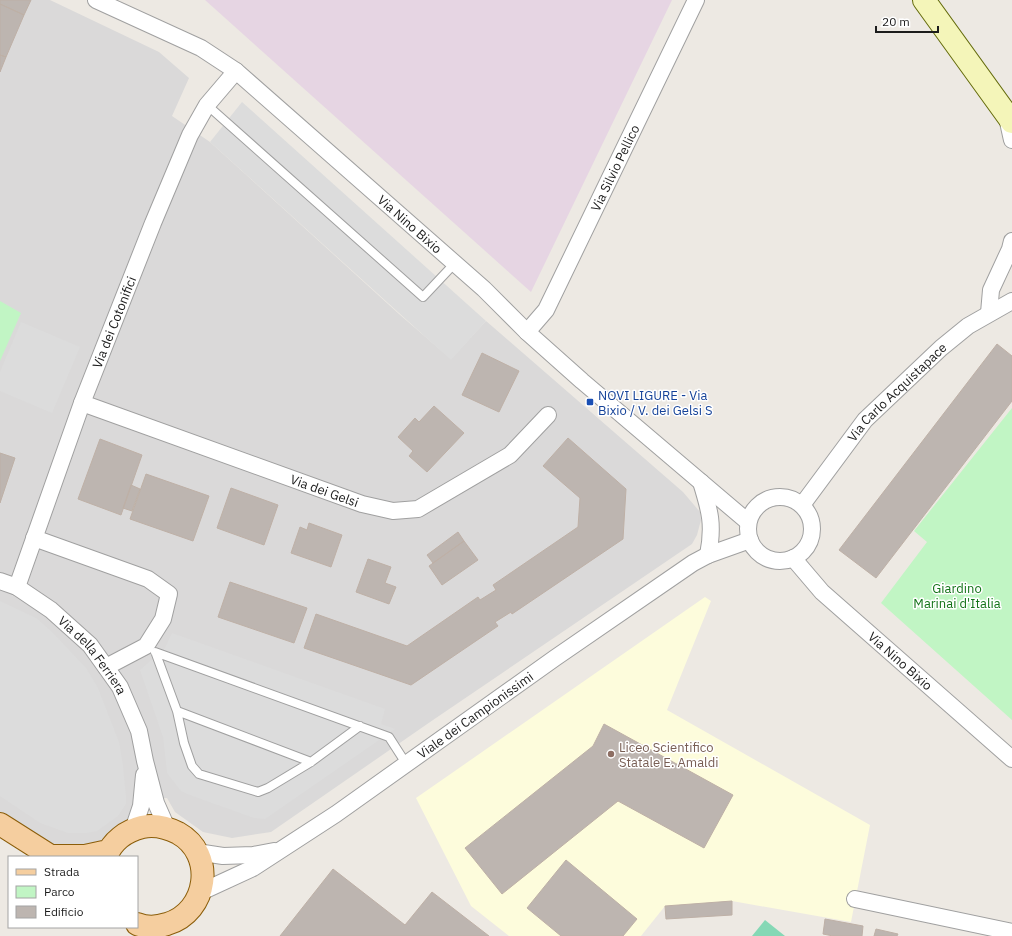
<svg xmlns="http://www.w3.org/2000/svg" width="1012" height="936" font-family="'IBM Plex Sans',sans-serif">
<rect width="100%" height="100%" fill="#ede9e3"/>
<!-- residential -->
<path fill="#dad9d9" d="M0 0H50L159 52 189 78 172 116 210 142 399 314 451 359 486 321 683 492 700 512 701 520 697 535 692 544 433 720 271 832 232 838 203 832 175 812 167 798 137 800 134 813 123 828 94 847 70 850 45 842 0 815Z"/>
<!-- industrial -->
<path fill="#e6d5e3" d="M205 0H672L531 292Z"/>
<!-- education -->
<path fill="#fdfcdc" d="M705 597 711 601 667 710 870 825 851 922 732 901 665 906 641 936H509L471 906 416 798Z"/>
<!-- park -->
<path fill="#c1f5c4" d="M0 301 21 313 0 361Z
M1012 408V720L881 603 927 542 914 531Z"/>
<!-- pitch -->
<path fill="#85d8b5" d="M765 920 785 936H752Z"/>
<!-- parking -->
<path fill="#dcdcdc" d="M242 102 486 321 451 360 210 142Z
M21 322 80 347 52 413 0 391V372Z
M0 601 36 618 51 631 86 668 98 688 119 742 123 766 126 797V804L118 816 97 831 86 833H68L40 823 0 796Z
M172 633 385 709 381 724 395 729 265 819 254 818 187 794 181 791 167 773 163 737 140 670 165 648Z"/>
<!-- building -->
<path fill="#bdb5b0" stroke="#beb0a6" d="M0 0H31L24 15 0 4Z
M0 4 24 15 6 57 0 55Z
M0 55 6 57 0 72Z
M997 344 1012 356V401L876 578 839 550Z
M482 353 519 371 499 412 462 395Z
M434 406 464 433 427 472 409 456 413 451 398 437 415 418 419 422Z
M568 438 626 489 623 539 512 614 511 612 495 622 498 626 411 685 304 648 316 614 407 646 478 597 480 600 496 590 493 585 578 527 580 498 543 466Z
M100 439 142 455 121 515 78 499Z
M0 453 15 458 0 503Z
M146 474 209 496 193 541 130 519Z
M131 485 140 489 132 511 123 508Z
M231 488 278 505 264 545 217 528Z
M309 523 342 535 331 567 291 553 300 527 307 530Z
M458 532 464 541 433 563 427 555Z
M464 541 478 560 442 585 429 566Z
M368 559 391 567 385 583 396 587 389 604 356 592Z
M230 582 307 608 294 643 218 617Z
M604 724 733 795 704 848 618 801 502 894 465 848 593 746Z
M566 860 637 919 623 936H561L527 908Z
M333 869 405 925 432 892 489 936H280Z
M732 901V915L666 919 665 906Z
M825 919 863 926 862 936H833L823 934Z
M876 929 898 934 897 936H874Z"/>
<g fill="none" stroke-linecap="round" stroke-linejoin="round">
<!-- lane casing -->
<g stroke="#a0a0a0" stroke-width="10">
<path id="lane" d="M207 105 423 297 455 263
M155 652 389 737 407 765
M156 654 177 711 184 743 192 766 199 774 258 792 268 788 311 762 360 726
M177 711 311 762"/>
</g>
<!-- street casing -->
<g stroke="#a0a0a0" stroke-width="18">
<g id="street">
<path id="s1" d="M96 0 201 48 236 71 484 289 527 332 582 381 748 522"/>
<path d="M1006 113 1012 140"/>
<path d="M989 313 991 290 1010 249 1012 241"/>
<path id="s2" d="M527 332 546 310 696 0"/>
<path id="s3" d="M82 403 362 504 393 511 418 509 510 455 548 415"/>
<path d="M701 482C710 511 714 525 708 555"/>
<circle cx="780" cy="529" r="32"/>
<path id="s4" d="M802 505 865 420 941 348 968 326 1012 301"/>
<path d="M34 538 148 579 169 594 163 619 146 646 106 667"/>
<path id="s5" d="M793 558 822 592 1012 759"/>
<path id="s6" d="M0 581 17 587 51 610 90 645 120 687 139 731 145 761 156 803 167 828"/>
<path id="s7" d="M17 587 82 403 153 223 190 135 207 105 236 71"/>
<path d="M133 830 141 806 144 775"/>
<path d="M197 852 223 856 253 855 274 851"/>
<path id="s8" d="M201 892 253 868 336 814 555 658 693 563 708 555 750 540"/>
<path d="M855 899 1012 932"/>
</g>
</g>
<!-- secondary casing -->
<g stroke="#646b0b" stroke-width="24">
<path id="secondary" d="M924 0 1012 122"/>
</g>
<!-- primary casing -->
<g stroke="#8b5d09" stroke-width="24">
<path id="primary" d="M0 824 52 857
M51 856H85L108 851
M106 857C112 841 126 831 142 827 155 824 166 827 178 833 216 854 208 912 167 924 158 927 147 928 137 924"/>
</g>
<!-- lane -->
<use href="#lane" stroke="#fff" stroke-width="8"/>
<!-- street -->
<use href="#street" stroke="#fff" stroke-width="16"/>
<!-- secondary -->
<use href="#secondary" stroke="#f4f5b9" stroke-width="22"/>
<!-- primary -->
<use href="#primary" stroke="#f5ce9f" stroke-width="22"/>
</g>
<!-- markers -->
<rect fill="#1a4fb4" stroke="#fff" stroke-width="1.5" x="586" y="398" width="8" height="8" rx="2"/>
<circle fill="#8d6e63" stroke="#fff" stroke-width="1.5" cx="611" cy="754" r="4"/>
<g text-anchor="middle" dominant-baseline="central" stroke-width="3" stroke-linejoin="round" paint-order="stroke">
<!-- street labels -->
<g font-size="13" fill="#1c1c1c" stroke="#fff">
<text stroke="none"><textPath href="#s2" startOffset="187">Via Silvio Pellico</textPath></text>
<text stroke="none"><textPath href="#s1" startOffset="389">Via Nino Bixio</textPath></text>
<text stroke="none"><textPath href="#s7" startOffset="282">Via dei Cotonifici</textPath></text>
<text stroke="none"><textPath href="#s4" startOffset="148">Via Carlo Acquistapace</textPath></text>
<text stroke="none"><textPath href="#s3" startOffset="258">Via dei Gelsi</textPath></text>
<text stroke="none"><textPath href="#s6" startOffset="121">Via della Ferriera</textPath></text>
<text stroke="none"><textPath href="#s5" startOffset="149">Via Nino Bixio</textPath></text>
<text stroke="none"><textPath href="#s8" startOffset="327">Viale dei Campionissimi</textPath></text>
</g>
<!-- transit labels -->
<g font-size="13" fill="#164399" stroke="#fff" text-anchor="start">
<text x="598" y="395">NOVI LIGURE - Via<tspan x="598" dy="15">Bixio / V. dei Gelsi S</tspan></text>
</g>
<!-- park labels -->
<g font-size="13" fill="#127317" stroke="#fff">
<text x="957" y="588">Giardino<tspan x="957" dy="15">Marinai d'Italia</tspan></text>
</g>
<!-- education labels -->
<g font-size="13" fill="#785e54" stroke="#fff" text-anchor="start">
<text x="619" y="747">Liceo Scientifico<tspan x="619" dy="15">Statale E. Amaldi</tspan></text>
</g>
</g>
<!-- legend -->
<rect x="8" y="856" width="130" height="72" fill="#ffffff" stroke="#a4a4a4"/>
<rect x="16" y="869" width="20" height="6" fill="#f5ce9f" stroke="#a4a4a4"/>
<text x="44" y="876" font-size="12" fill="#1c1c1c">Strada</text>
<rect x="16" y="886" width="20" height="12" fill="#c1f5c4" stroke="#a4a4a4"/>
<text x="44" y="896" font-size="12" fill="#1c1c1c">Parco</text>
<rect x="16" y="906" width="20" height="12" fill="#bdb5b0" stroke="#a4a4a4"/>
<text x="44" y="916" font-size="12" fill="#1c1c1c">Edificio</text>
<!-- scale -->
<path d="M876 26v6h62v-6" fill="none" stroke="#1c1c1c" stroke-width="2"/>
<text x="882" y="26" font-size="12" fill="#1c1c1c" stroke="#ffffff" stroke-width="3" paint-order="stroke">20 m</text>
</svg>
